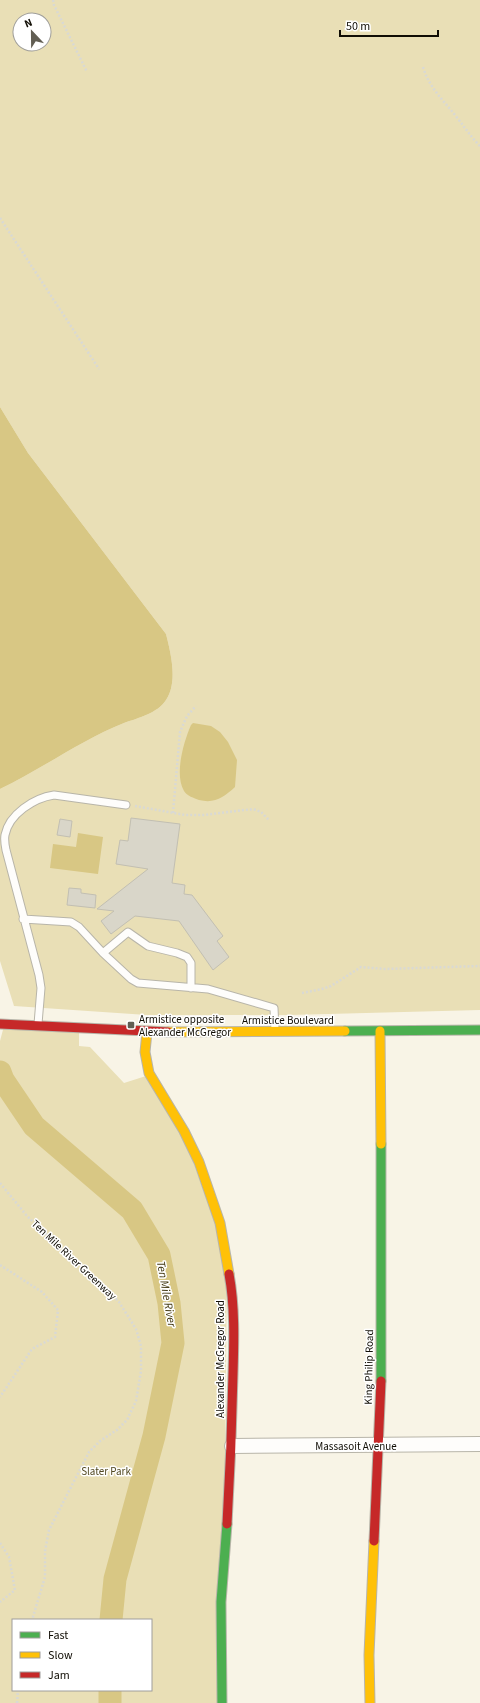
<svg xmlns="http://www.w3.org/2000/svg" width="480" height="1703" font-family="'Source Sans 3',sans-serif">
<rect width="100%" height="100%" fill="#f8f4e6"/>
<!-- green -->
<path fill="#e9dfb6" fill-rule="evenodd" d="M0 0H480V1010L290 1015H147L14 1006 0 961V789C42 769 81 740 124 723 138 718 158 713 166 700 178 682 171 654 166 634L28 453 0 407ZM20 20H44V44H20Z
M4 1026 79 1031V1046L90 1047 124 1083 146 1076 179 1122 227 1256 223 1703H0V1041ZM13 1620H151V1690H13Z"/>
<!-- water -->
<path fill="#d8c784" d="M0 407 28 453 166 634C171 654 178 682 166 700 158 713 138 718 124 723 81 740 42 769 0 789Z
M193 723 211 726 220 732 228 742 237 760 235 787C224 797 215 804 199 800 194 798 187 796 184 791 174 774 184 741 191 725Z
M78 833 103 837 98 874 50 868 53 844 76 847Z"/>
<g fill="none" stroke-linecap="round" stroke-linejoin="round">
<!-- river -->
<path stroke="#d8c784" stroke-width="23" d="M0 1072 3 1080 34 1126 132 1210 159 1255 169 1303 173 1343 154 1436 115 1579 111 1620
M110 1690V1703"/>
</g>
<!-- building -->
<path fill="#d9d6c9" stroke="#c2bfb2" d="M131 818 180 824 172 883 185 885 184 894 192 895 223 936 217 941 229 957 213 970 179 921 135 916 111 934 101 921 114 911 97 909 148 869 116 864 120 840 128 841Z
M60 819 72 821 70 837 57 835Z
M69 888 81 889V893L96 895 95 908 67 905Z"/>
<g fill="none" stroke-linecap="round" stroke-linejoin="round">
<!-- lane casing -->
<g stroke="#b8b5a9" stroke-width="9">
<path id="lane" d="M23 919 71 922 79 927 103 953 131 979 138 983 208 989 274 1008 275 1030
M103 953 128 932 148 946 177 953 187 957 191 963V988
M38 1024 41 988 39 975 6 850C5 845 4 840 5 835 9 814 34 798 54 795L126 805"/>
</g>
<!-- street casing -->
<g stroke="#b8b5a9" stroke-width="16">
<path id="street" d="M232 1446 480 1444"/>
</g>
<!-- fast casing -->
<g stroke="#b8b5a9" stroke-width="11">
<path id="fast" d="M345 1031 480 1030
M381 1381V1144
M222 1703 221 1602 227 1524"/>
</g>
<!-- slow casing -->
<g stroke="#b8b5a9" stroke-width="11">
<path id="slow" d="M380 1031 381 1144
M147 1032 145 1052 149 1073 184 1131 199 1162 220 1223 229 1274
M168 1032 345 1031
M370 1703 369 1655 374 1541"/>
</g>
<!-- jam casing -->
<g stroke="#b8b5a9" stroke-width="11">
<path id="jam" d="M0 1024 168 1032
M227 1524C230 1474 232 1424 233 1374 234 1341 235 1306 229 1274
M374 1541 381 1381"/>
</g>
<!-- path -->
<path stroke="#d9d9d4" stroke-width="2.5" stroke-dasharray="2 2" stroke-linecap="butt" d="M53 0 54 5 87 72
M423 67C429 87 442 99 455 115 464 126 470 136 480 146
M0 218 99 369
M135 806 185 815H204L253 809 261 812 269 820
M173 813 180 732 187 716 196 706
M302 993 322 989 331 986 361 967 385 969 480 966
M0 1183 27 1216 74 1261 103 1286 119 1302 136 1329 141 1346V1371L136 1401 127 1420 117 1430 100 1441 89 1452 49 1530 45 1551V1577L32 1620
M0 1265 42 1292 58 1310 55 1337 32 1349 0 1397
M0 1543 9 1557 15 1590 0 1602
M17 1703 18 1690"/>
<!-- lane -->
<use href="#lane" stroke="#fefdfb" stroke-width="7"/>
<!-- street -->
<use href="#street" stroke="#fefdfb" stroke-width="14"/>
<!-- fast -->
<use href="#fast" stroke="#4caf50" stroke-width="9"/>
<!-- slow -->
<use href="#slow" stroke="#ffc107" stroke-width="9"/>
<!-- jam -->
<use href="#jam" stroke="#c62828" stroke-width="9"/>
</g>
<!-- markers -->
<rect fill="#615e53" stroke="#fff" stroke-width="1.5" x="127" y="1021" width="8" height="8" rx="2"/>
<g text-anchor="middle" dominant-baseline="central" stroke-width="3" stroke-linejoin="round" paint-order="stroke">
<!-- poi labels -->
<g font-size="11" fill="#100d04" stroke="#fff" text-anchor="start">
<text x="139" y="1019">Armistice opposite<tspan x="139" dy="13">Alexander McGregor</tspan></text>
</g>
<!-- street labels -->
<g font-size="11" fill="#100d04" stroke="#fff">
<text x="288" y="1020">Armistice Boulevard</text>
<text transform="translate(74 1260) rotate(43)">Ten Mile River Greenway</text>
<text transform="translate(220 1359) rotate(-90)">Alexander McGregor Road</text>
<text transform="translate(369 1367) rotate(-89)">King Philip Road</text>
<text x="356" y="1446">Massasoit Avenue</text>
</g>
<!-- park labels -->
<g font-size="11" fill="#524922" stroke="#fff">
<text x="106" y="1471">Slater Park</text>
</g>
<!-- water labels -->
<g font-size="12" font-style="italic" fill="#413710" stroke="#fff">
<text transform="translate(166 1294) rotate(80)">Ten Mile River</text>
</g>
</g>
<!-- legend -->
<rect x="12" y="1619" width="140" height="72" fill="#ffffff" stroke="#9f9e9b"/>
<rect x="20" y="1632" width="20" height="6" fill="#4caf50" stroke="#9f9e9b"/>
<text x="48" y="1639" font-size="12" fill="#100d04">Fast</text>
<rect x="20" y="1652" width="20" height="6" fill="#ffc107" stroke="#9f9e9b"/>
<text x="48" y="1659" font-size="12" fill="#100d04">Slow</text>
<rect x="20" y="1672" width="20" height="6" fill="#c62828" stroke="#9f9e9b"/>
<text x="48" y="1679" font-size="12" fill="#100d04">Jam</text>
<!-- north arrow -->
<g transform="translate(32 32) rotate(338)"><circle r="19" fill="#ffffff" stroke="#9f9e9b"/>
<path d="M0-3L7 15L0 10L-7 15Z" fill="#615e53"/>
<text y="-6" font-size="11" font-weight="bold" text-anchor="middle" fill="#100d04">N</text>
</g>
<!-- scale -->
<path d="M340 30v6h98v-6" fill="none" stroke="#100d04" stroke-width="2"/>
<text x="346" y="30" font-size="12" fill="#100d04" stroke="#ffffff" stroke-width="3" paint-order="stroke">50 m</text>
</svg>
